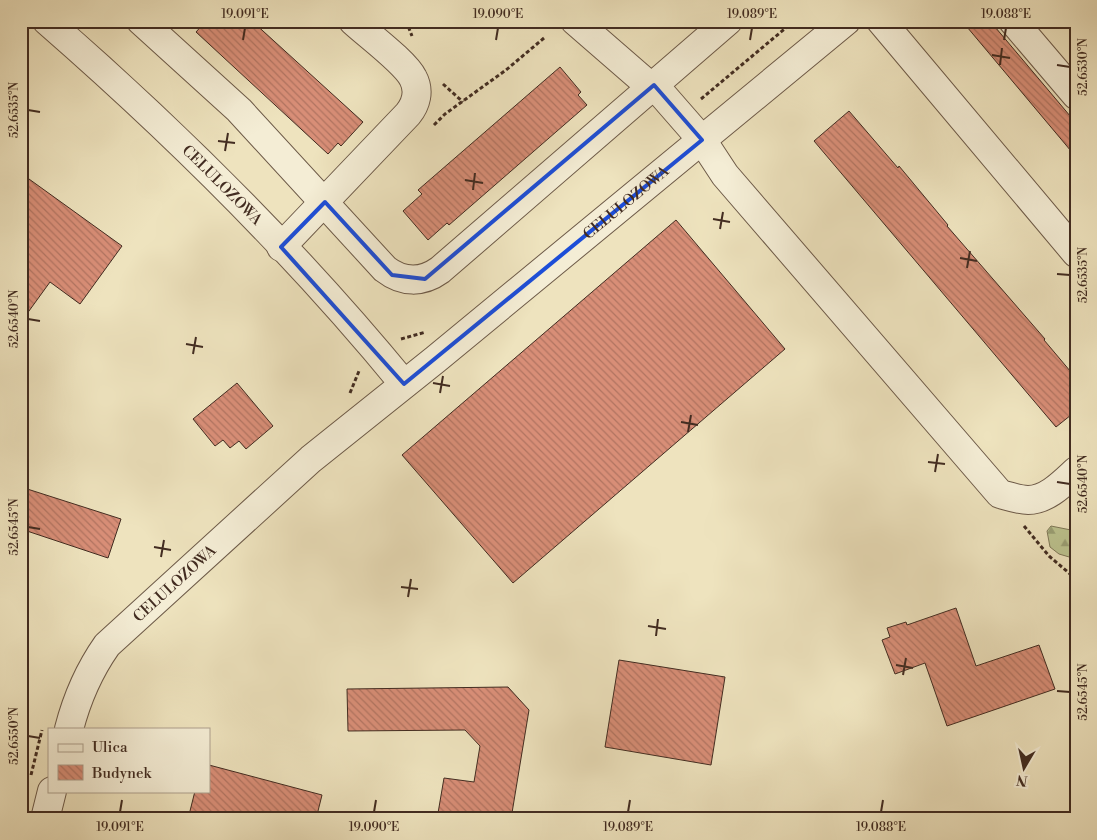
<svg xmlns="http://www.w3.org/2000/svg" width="1097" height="840" font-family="'Libre Bodoni',serif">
<defs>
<pattern id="forest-firs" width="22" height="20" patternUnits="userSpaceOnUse" patternTransform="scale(1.25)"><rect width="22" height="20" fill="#bcc38f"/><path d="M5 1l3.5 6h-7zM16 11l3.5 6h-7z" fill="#9a9f74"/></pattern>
<pattern id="building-back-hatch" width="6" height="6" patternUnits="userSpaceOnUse" patternTransform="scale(1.25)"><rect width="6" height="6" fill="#d88e77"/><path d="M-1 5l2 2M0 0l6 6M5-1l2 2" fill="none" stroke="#b17461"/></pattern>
</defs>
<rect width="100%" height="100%" fill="#eee3be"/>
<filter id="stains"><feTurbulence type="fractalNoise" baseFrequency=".004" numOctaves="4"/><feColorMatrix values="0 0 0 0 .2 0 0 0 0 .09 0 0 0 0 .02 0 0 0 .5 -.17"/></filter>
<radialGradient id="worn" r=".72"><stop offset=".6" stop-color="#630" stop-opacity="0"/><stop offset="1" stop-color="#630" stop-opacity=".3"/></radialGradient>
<!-- forest -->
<path fill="url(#forest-firs)" stroke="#7f7858" d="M1051 526 1076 531V559L1059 554 1050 547 1047 531Z"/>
<!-- building -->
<path fill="url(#building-back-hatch)" stroke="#422c21" d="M206 21H252L363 122 341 146 338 143 328 154 196 32Z
M962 21H990L1076 123V157Z
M560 67 581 92 578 95 587 105 449 225 447 223 428 240 403 211 422 194 418 190Z
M849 111 898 168 899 166 948 225 947 226 1045 339 1044 340 1076 378V411L1056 427 814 141Z
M29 179 122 246 80 304 50 282 21 322V190Z
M676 220 785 349 513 583 402 455Z
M237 383 273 426 246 449 239 441 230 448 223 440 215 446 193 419Z
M21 487 121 519 108 558 21 529Z
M956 608 976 666 1039 645 1055 689 947 726 925 663 895 674 882 640 890 637 887 628 906 622 907 625Z
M619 660 725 677 711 765 605 747Z
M508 687 529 710 511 819H437L444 778 474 782 480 746 465 730 348 731 347 689Z
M209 765 322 795 316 819H188L195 791H209Z"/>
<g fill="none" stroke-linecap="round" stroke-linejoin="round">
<!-- minor casing -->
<g stroke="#6d5a48" stroke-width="30">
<g id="minor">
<path id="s1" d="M47 21C172 130 299 256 404 384"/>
<path d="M141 21 239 110 385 269C403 283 422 283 440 270L728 21"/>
<path d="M575 21 651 87"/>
<path d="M881 21 1076 253"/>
<path d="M1013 21 1076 95"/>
<path d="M654 85 702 140 725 175 1000 494C1008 496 1019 500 1028 500 1047 500 1063 483 1076 471"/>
<path d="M281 247 408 114C416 104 420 91 413 78 405 62 368 35 353 21"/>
<path id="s2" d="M69 729C77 698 88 672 107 645L311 459 436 359 846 21"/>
<path d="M45 819 52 791"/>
</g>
</g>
<!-- path -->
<path stroke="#422c21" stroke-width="3" stroke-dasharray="4 2.5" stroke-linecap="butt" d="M406 21 412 36
M443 84 463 102
M701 99 794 21
M434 125 445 114 506 70 544 38
M401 339 426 332
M350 393 359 371
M1024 526 1049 556 1076 579
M31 775 42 730"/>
<!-- minor -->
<use href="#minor" stroke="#f4edd5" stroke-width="28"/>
</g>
<!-- marked area -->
<path fill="none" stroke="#1d4ed8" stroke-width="4" stroke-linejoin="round" d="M654 85 702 140 404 384 281 247 325 202 392 275 425 279Z"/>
<!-- ticks -->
<path fill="none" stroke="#422c21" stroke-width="2" d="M243 40 245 28M496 40 498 28M750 40 752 28M1004 40 1006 28M992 55 1010 58M1000 65 1002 48M1057 65 1070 67M28 110 40 112M218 141 235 143M225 151 228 133M465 180 483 183M473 190 475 173M713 219 730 222M720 229 723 212M960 258 977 261M967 268 970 251M1057 274 1070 275M28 319 40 321M186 344 203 347M193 354 196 337M433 383 450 386M440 393 443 376M681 422 698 425M688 432 691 415M928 462 945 464M935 472 938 454M1057 482 1070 484M28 527 40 529M154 547 171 550M161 557 164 540M401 587 418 589M408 597 411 579M648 626 666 629M656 636 658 619M896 665 913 668M903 675 906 658M1057 691 1070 692M28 736 40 738M120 812 122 800M374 812 376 800M628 812 630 800M881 812 883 800"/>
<g text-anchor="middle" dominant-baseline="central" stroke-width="4.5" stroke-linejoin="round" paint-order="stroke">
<!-- street labels -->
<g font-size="15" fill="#422c21" stroke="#f4edd5">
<text stroke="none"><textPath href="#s1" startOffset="240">CELULOZOWA</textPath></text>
<text stroke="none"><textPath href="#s2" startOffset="775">CELULOZOWA</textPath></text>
<text stroke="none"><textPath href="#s2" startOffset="184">CELULOZOWA</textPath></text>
</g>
</g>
<!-- margin -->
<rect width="1097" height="840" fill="none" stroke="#eee3be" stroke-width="55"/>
<!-- legend -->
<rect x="48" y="728" width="162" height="65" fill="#f4edd5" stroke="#ada08d"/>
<rect x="58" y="744" width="25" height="8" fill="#f4edd5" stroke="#ada08d"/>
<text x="92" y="752" font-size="15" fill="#422c21">Ulica</text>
<rect x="58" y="765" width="25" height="15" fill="url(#building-back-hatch)" stroke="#ada08d"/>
<text x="92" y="778" font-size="15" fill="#422c21">Budynek</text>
<!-- north arrow -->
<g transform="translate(1024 768) rotate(189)" stroke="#f4edd5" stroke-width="4" paint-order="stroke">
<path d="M0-4L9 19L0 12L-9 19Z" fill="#422c21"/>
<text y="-8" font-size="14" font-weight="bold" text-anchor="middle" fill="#422c21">N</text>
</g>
<rect x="28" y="28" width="1042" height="784" fill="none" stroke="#422c21" stroke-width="2"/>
<g font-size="12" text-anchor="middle" fill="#422c21">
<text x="245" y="18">19.091°E</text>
<text x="498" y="18">19.090°E</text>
<text x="752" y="18">19.089°E</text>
<text x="1006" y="18">19.088°E</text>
<text transform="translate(1083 67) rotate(-90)" y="4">52.6530°N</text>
<text transform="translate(14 110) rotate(-90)" y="4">52.6535°N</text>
<text transform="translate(1083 275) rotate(-90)" y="4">52.6535°N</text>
<text transform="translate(14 319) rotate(-90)" y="4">52.6540°N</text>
<text transform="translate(1083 484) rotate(-90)" y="4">52.6540°N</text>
<text transform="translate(14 527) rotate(-90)" y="4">52.6545°N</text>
<text transform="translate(1083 692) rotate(-90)" y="4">52.6545°N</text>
<text transform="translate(14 736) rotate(-90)" y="4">52.6550°N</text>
<text x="120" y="831">19.091°E</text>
<text x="374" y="831">19.090°E</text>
<text x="628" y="831">19.089°E</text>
<text x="881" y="831">19.088°E</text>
</g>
<rect width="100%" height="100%" filter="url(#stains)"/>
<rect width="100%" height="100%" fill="url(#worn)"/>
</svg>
